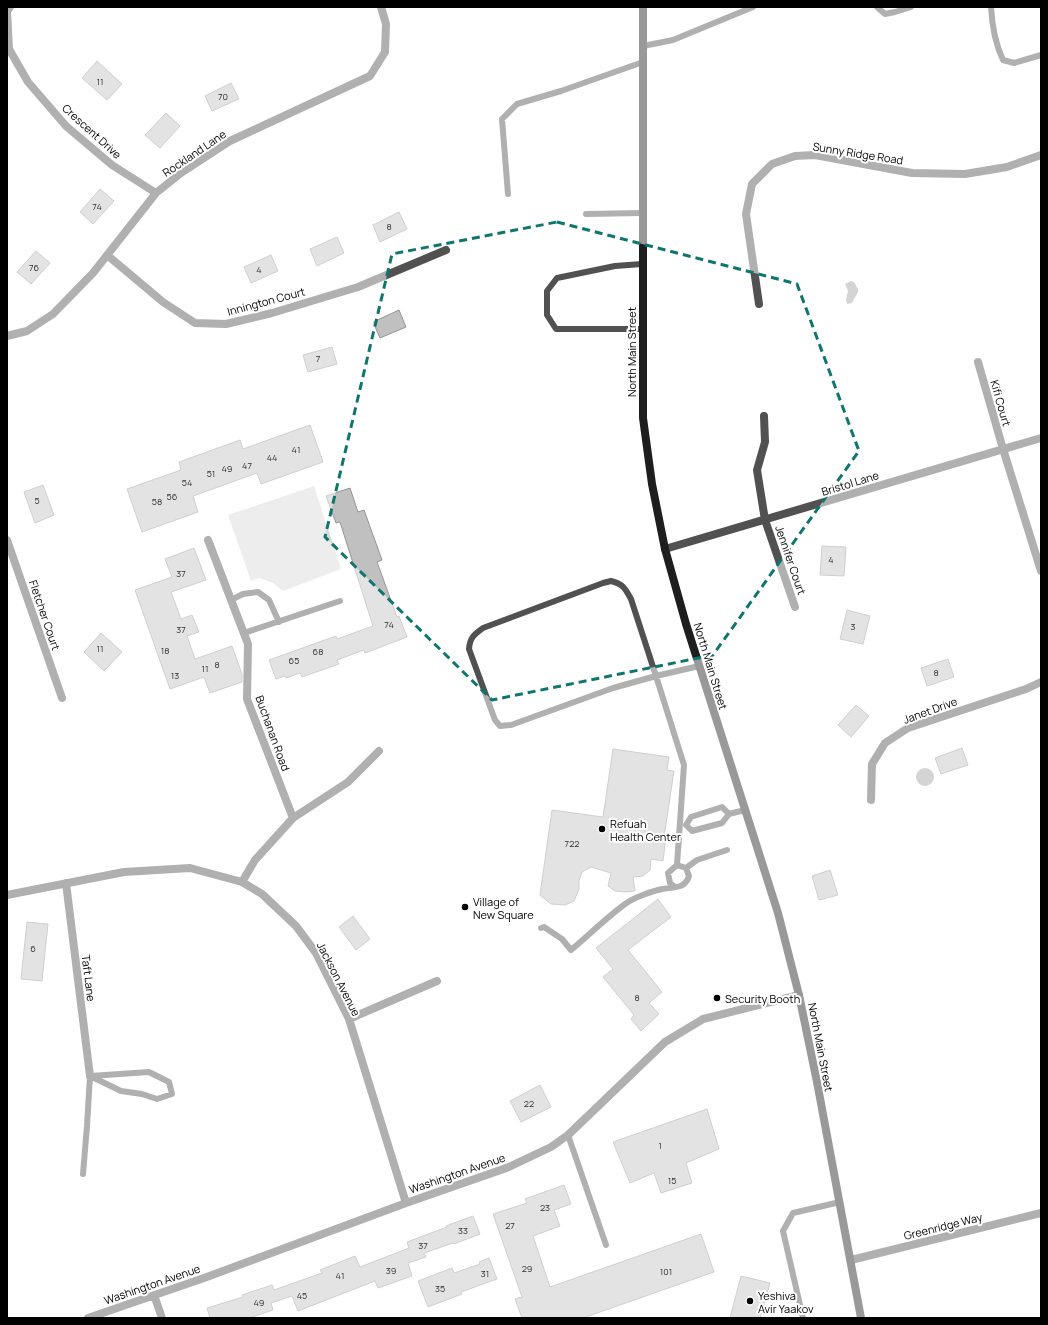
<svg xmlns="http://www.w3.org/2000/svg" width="1048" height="1325" font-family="Manrope,sans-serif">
<rect width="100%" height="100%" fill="#fff"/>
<!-- green -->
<path fill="#d8d8d8" d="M314 486 341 569 283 591 273 583 259 578 251 581 228 515Z"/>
<!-- water -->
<path fill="#9f9f9f" d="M851 281 854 282 858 289V292L852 303 847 304 846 300 848 291 845 284Z
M916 777a9 9 0 1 1 18 0a9 9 0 1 1-18 0Z"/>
<!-- building -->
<path fill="#c0c0c0" stroke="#959595" d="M97 61 122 84 107 100 82 78Z
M231 83 239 99 212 111 205 96Z
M166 113 180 126 160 148 145 135Z
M100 189 114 201 93 224 80 212Z
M399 212 407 229 380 242 373 225Z
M337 237 344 253 317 266 310 249Z
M36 251 50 263 31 284 17 272Z
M271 255 278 271 251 283 244 267Z
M399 310 406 327 380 338 373 322Z
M332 347 337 364 308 372 303 355Z
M310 425 323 462 261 484 257 473 193 496 198 512 142 532 127 489 181 470 179 462 240 440 243 449Z
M43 485 54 515 35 523 24 492Z
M350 488 358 512 364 510 382 560 377 562 397 617 399 616 407 637 365 653 364 650 337 660 339 664 302 677 300 673 286 678 285 676 276 679 269 660 336 636 337 639 373 626 340 522 336 523 326 496Z
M822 546 846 547 844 576 820 575Z
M194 548 206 580 171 592 181 619 192 615 199 632 187 636 195 659 232 646 242 674V682L210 693 204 677 170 689 135 590 172 577 165 559Z
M847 610 870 616 863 644 840 639Z
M101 633 122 652 104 671 84 652Z
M948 659 954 677 927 686 921 668Z
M856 705 869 716 851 737 838 725Z
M962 748 968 765 941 774 935 758Z
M613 749 669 757 667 770 674 771 664 837H666L663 861 651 859 650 870 643 876 633 877 635 891 625 892 615 891 608 886 611 873 591 867 582 872 579 881V889L574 901 565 905 551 904 540 895 552 810 603 817Z
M830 870 838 895 819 900 812 876Z
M658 899 671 917 628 950 662 992 649 1003 659 1014 641 1031 631 1019 634 1015 603 977 613 969 596 948Z
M353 916 370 939 356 950 339 927Z
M27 922 48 924 42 981 21 979Z
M540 1085 551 1107 521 1122 510 1101Z
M707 1109 719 1149 686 1163 692 1183 661 1193 654 1173 630 1183 613 1142Z
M564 1185 571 1204 554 1210 560 1226 533 1236 550 1287 701 1234 714 1272 583 1318H522L515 1299 522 1297 493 1214 527 1203 525 1199Z
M473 1216 480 1234 454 1244 453 1243 424 1253 426 1257 408 1263 412 1276 378 1288 375 1281 298 1311 292 1296 271 1303 273 1310 249 1318H210L207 1308 243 1297 242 1295 272 1285 274 1290 322 1273 320 1270 355 1256 360 1267 409 1248 407 1242 447 1227 446 1226Z
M489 1258 497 1279 461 1292 462 1294 428 1307 418 1281 452 1268 454 1273 480 1264 479 1262Z
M741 1276 770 1283 760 1318H730Z"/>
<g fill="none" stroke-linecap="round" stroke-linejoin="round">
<!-- service -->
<path stroke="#515151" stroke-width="6" d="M877 7 885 14 895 12 911 7
M991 7C992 26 995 43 1003 60L1014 63 1041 55
M643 46 673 40 753 7
M508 194 502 119 517 104 561 91 643 62
M586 214 642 213
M642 329H556L547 315V291L557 278 615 266 642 264
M611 581C623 584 625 588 631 599L656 676 613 688 511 725 500 726 495 720 469 649C470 637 474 635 483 628L603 583Z
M231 600 243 594 258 592 269 600 279 622
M244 633 340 601
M729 814 722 807 691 817 686 825 692 831 722 823 729 814 745 810
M686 868 697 860 727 850
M675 887 670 883 668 873 677 865
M541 928 544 927 562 939 571 950C589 935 606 918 625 904 633 898 652 891 662 889 674 887 685 889 689 876L686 868 677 865 684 765 656 676 699 666
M149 1072 169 1082 172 1094 157 1099 142 1094 121 1091 90 1076Z
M568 1135 606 1245
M83 1174 87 1126 90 1076
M803 1318 783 1231 793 1213 840 1202"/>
<!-- minor -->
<path stroke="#515151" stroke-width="8" d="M10 7 7 11 9 49 28 82 66 126 112 165 156 193
M107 255 163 302 195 323 226 324 272 313 358 287 446 250
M759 304 746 214 752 184 772 164 795 156 815 155 912 173 965 174 1007 167 1041 155
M7 336 27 331 53 314 93 273 156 193 181 173 230 141 370 76 385 52 386 24 381 7
M978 362 1003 449 1041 571
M764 416 765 442 757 470 765 520 795 607
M7 540 62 698
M208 540 248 644 247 699 293 818
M665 549 1041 438
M871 800 872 764 885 743 908 728 1026 689 1041 682
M242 882 255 860 293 818 348 782 379 751
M66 883 90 1076
M7 895 124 872 190 868 242 882 262 894 296 926 316 953 349 1019 406 1203
M349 1019 437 981
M851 1260 1041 1213
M154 1295 162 1318
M88 1318 204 1278 406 1203 509 1167 551 1147 568 1135 665 1042 703 1019 799 995"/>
<!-- secondary -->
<path stroke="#1e1e1e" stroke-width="8" d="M643 7V418L652 484 665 549 686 624 778 913 799 995 817 1082 861 1318"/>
</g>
<!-- marked area -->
<path d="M0 0H1048V1325H0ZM557 222 797 284 859 451 713 655 492 700 325 537 392 254Z" fill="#fff" fill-opacity=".55" fill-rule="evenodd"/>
<path fill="none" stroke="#0f766e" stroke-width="3" stroke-dasharray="8 5" stroke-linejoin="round" d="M557 222 797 284 859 451 713 655 492 700 325 537 392 254Z"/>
<!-- markers -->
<g fill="#000" stroke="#fff" stroke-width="1.5">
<circle cx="602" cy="829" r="4"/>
<circle cx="465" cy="907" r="4"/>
<circle cx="717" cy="998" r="4"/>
<circle cx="750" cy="1301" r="4"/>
</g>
<g text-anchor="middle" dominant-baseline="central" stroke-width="4" stroke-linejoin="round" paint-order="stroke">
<!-- number labels -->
<g font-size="9" fill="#303030">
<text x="100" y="81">11</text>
<text x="223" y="96">70</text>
<text x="97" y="206">74</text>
<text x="389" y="226">8</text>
<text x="34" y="267">76</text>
<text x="259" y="269">4</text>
<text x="318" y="358">7</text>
<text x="296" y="449">41</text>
<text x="272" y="457">44</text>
<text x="247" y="465">47</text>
<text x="227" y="468">49</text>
<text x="211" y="473">51</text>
<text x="187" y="482">54</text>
<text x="172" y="496">56</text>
<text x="37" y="500">5</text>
<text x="157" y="501">58</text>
<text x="831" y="559">4</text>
<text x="181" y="573">37</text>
<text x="389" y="624">74</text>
<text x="853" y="626">3</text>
<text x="181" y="629">37</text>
<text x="100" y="648">11</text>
<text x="165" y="650">18</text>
<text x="318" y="651">68</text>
<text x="294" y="660">65</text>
<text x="217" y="664">8</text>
<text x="205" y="668">11</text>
<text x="936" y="672">8</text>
<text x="175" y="675">13</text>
<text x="572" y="843">722</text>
<text x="33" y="948">6</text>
<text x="637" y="997">8</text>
<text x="529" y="1103">22</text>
<text x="660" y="1145">1</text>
<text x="672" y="1180">15</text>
<text x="545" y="1207">23</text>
<text x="510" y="1225">27</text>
<text x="463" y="1230">33</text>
<text x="423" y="1245">37</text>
<text x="527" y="1268">29</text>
<text x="391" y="1270">39</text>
<text x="666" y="1271">101</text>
<text x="485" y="1273">31</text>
<text x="340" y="1275">41</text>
<text x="440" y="1288">35</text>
<text x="302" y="1295">45</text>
<text x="259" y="1302">49</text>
</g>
<!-- street labels -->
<g font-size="11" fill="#000" stroke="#fff">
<text transform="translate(92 131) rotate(42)">Crescent Drive</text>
<text transform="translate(194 153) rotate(-34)">Rockland Lane</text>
<text transform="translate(858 153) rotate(9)">Sunny Ridge Road</text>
<text transform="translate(266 301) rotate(-15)">Innington Court</text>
<text transform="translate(631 352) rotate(-90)">North Main Street</text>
<text transform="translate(1001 403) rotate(74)">Kifi Court</text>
<text transform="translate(850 483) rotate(-17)">Bristol Lane</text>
<text transform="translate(791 560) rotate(71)">Jennifer Court</text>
<text transform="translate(45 615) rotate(71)">Fletcher Court</text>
<text transform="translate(711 666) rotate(73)">North Main Street</text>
<text transform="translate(930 710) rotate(-20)">Janet Drive</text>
<text transform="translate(273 733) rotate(70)">Buchanan Road</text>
<text transform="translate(89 978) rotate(83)">Taft Lane</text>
<text transform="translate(339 979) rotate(63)">Jackson Avenue</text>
<text transform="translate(821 1047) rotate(79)">North Main Street</text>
<text transform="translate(457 1173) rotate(-19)">Washington Avenue</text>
<text transform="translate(943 1226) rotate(-14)">Greenridge Way</text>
<text transform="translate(152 1284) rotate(-19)">Washington Avenue</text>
</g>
<!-- poi labels -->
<g font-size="11" fill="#000" stroke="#fff" text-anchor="start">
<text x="610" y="823">Refuah<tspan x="610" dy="13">Health Center</tspan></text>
<text x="473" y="901">Village of<tspan x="473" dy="13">New Square</tspan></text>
<text x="725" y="998">Security Booth</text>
<text x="758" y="1295">Yeshiva<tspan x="758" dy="13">Avir Yaakov</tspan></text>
</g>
</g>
<!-- border -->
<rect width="1048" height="1325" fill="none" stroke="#000000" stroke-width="16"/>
</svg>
